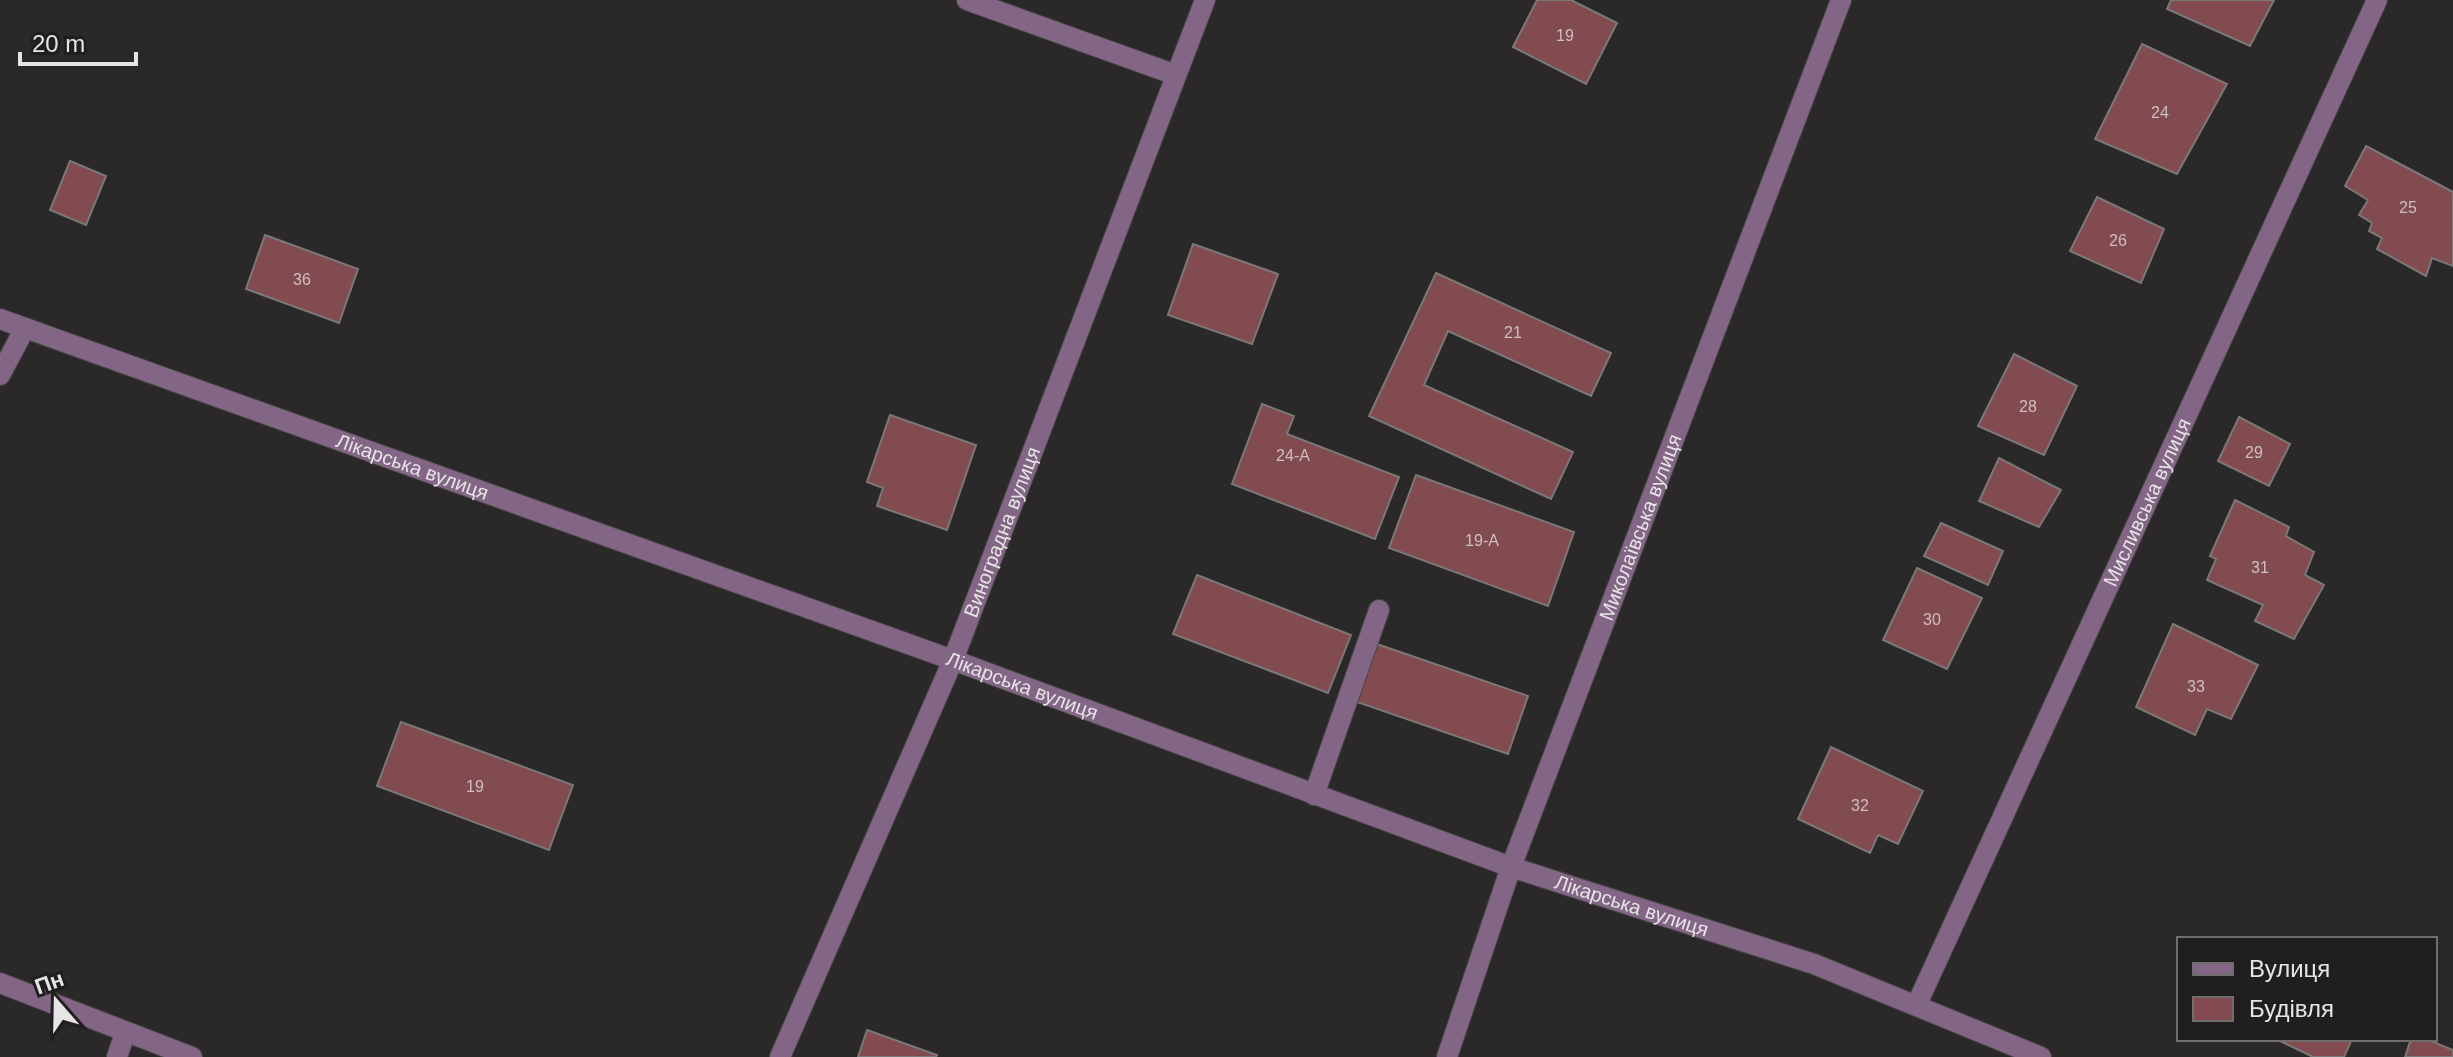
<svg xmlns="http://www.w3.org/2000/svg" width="2453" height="1057" font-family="Arial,sans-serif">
<rect width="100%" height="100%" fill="#2a2829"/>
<!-- building -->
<path fill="#824b4f" stroke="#7b7878" stroke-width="2" d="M1537 0H1571L1617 23 1586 84 1513 47Z
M2171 0H2274L2250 46 2167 9Z
M2142 44 2227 84 2177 174 2095 139Z
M2366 146 2453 192V266L2432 258 2426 276 2377 249 2382 238 2369 231 2372 223 2359 215 2368 200 2345 186Z
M70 161 106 176 86 225 50 210Z
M2097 197 2164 229 2141 283 2070 251Z
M265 235 358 269 339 323 246 289Z
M1193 244 1278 274 1252 344 1168 315Z
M1436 273 1611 353 1591 396 1448 331 1424 385 1573 452 1551 499 1369 416Z
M2014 354 2077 386 2044 455 1978 426Z
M1262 404 1294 416 1287 434 1399 477 1375 539 1232 484Z
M890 415 976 445 947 530 877 506 883 488 867 482Z
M2239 417 2290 444 2269 486 2218 461Z
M1999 458 2061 490 2039 527 1979 501Z
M1416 475 1574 532 1548 606 1389 548Z
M2235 500 2289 527 2286 536 2314 552 2305 575 2324 585 2294 639 2255 621 2263 605 2207 580 2216 559 2210 556Z
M1941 523 2003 551 1988 585 1924 556Z
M1917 568 1982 598 1947 669 1883 640Z
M1197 575 1351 635 1328 693 1173 634Z
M2173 624 2258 665 2231 719 2207 709 2195 735 2136 707Z
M1374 643 1528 696 1508 754 1354 701Z
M401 722 573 785 549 850 377 786Z
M1831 747 1923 791 1898 844 1878 835 1870 853 1798 819Z
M867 1030 937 1055 936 1057H858Z
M2276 1039H2352L2344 1057H2313Z
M2411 1039H2426L2453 1050V1057H2405Z"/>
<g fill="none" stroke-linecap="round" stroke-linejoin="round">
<!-- minor casing -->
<g stroke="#484647" stroke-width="22">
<g id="minor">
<path d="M967 0 1176 75"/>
<path id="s1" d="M0 319 953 660 1511 867 1814 964 2041 1057"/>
<path d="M0 375 25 328"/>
<path d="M1314 795 1379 610"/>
<path d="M0 983 192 1057"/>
<path id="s2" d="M1917 1004 2377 0"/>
<path d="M117 1057 125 1033"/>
<path id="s3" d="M780 1057 953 660 1205 0"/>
<path id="s4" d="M1447 1057 1511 867 1841 0"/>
</g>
</g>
<!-- minor -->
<use href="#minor" stroke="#836585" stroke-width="20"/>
</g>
<g text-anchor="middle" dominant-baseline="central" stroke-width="6" stroke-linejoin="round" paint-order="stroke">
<!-- number labels -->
<g font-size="16" fill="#cdbec0">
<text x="1565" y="35">19</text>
<text x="2160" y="112">24</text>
<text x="2408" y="207">25</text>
<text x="2118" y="240">26</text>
<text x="302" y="279">36</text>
<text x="1513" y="332">21</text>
<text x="2028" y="406">28</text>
<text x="2254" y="452">29</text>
<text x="1293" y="455">24-А</text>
<text x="1482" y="540">19-А</text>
<text x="2260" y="567">31</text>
<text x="1932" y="619">30</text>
<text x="2196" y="686">33</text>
<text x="475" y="786">19</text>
<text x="1860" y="805">32</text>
</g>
<!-- street labels -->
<g font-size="20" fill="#e6e4e5" stroke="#211e1f">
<text stroke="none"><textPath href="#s1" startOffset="438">Лікарська вулиця</textPath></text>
<text stroke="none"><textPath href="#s2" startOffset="552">Мисливська вулиця</textPath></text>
<text stroke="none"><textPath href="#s4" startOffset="564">Миколаївська вулиця</textPath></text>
<text stroke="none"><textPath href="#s3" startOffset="570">Виноградна вулиця</textPath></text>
<text stroke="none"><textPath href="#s1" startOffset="1086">Лікарська вулиця</textPath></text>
<text stroke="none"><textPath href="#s1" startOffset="1734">Лікарська вулиця</textPath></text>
</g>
</g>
<!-- legend -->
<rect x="2177" y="937" width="260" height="104" fill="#211e1f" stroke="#706d6e" stroke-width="2"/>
<rect x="2193" y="963" width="40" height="12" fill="#836585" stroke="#706d6e" stroke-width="2"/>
<text x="2249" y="977" font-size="24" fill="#e6e4e5">Вулиця</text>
<rect x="2193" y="997" width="40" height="24" fill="#824b4f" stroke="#706d6e" stroke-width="2"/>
<text x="2249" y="1017" font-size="24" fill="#e6e4e5">Будівля</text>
<!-- north arrow -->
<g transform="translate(56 1001) rotate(340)" stroke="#211e1f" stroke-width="6" paint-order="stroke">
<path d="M0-6L14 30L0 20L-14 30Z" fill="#e6e4e5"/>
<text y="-12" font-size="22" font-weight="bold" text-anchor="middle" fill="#e6e4e5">Пн</text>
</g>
<!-- scale -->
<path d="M20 52v12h116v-12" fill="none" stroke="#e6e4e5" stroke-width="4"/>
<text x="32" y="52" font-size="24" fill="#e6e4e5" stroke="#211e1f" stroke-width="6" paint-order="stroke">20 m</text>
</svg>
